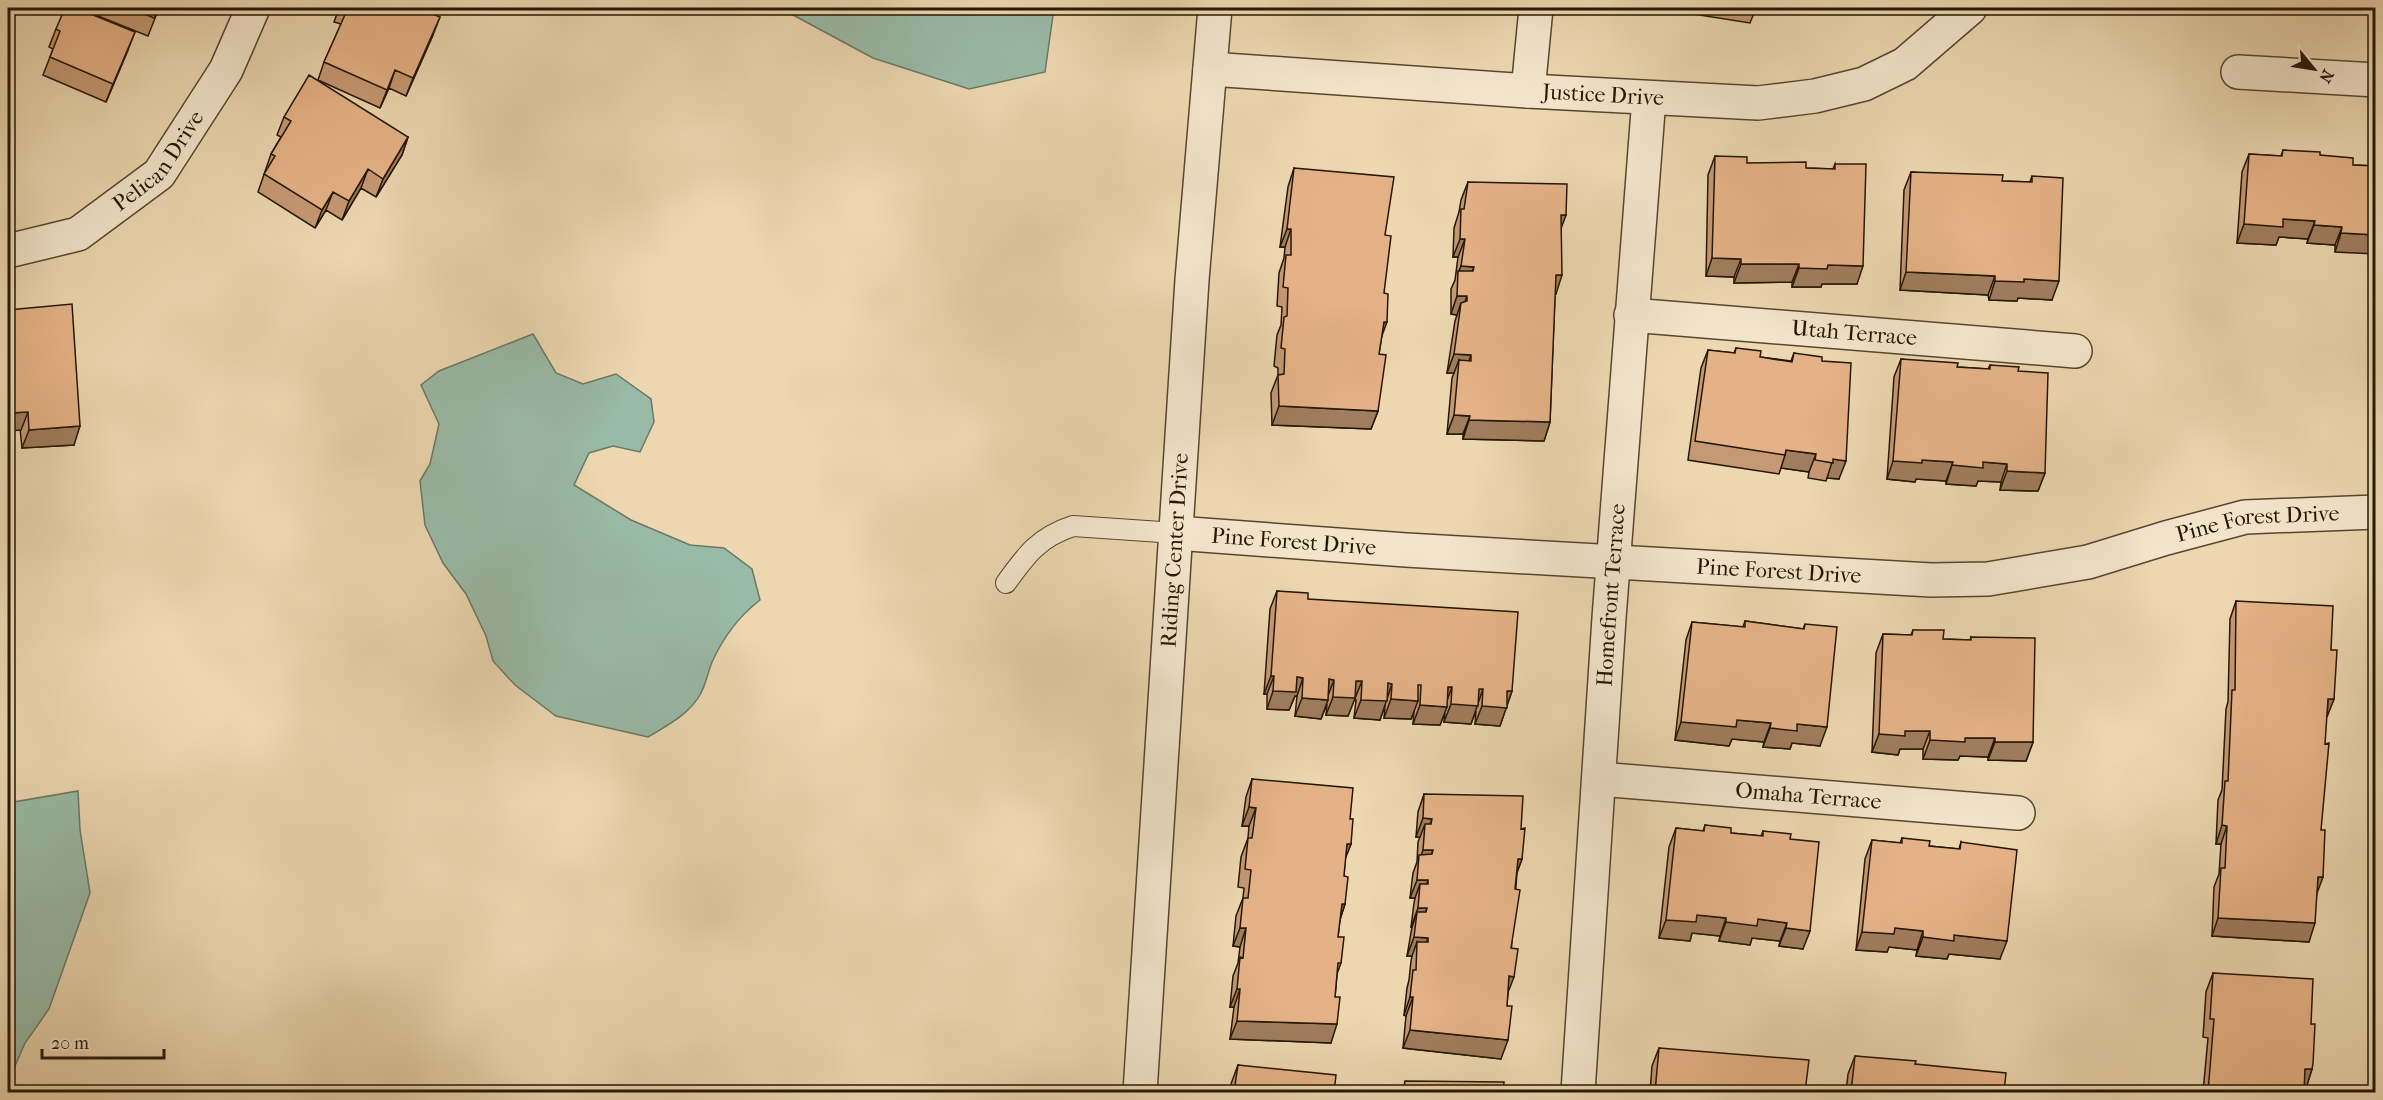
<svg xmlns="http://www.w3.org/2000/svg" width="2383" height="1100" font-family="'IM FELL French Canon',serif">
<rect width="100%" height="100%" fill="#ecd7b0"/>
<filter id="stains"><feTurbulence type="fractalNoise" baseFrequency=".00333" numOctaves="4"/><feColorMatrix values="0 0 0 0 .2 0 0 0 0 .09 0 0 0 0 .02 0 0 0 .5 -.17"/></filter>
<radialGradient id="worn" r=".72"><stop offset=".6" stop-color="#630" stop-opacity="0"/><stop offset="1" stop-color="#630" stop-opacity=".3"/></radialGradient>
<!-- water -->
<path fill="#99baa7" stroke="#6a7966" stroke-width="1.5" d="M780 8H1054L1045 72 969 89 873 58Z
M533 334 556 373 583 384 616 374 651 399 654 422 640 452 613 446 589 453 574 485 631 520 690 545 724 548 752 569 760 600C739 616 723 638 712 662 708 672 706 683 701 693 690 714 668 725 648 737L556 716 515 685 493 661 486 636 466 594 443 563 425 525 420 481 430 464 439 424 421 385 439 371Z
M78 791 80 830 90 893 49 1009 25 1043 8 1082V803Z"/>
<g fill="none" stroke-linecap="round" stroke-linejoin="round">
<!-- service casing -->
<g stroke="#564730" stroke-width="22">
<path id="service" d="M1006 583C1026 555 1039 537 1073 526L1176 533"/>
</g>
<!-- minor casing -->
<g stroke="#564730" stroke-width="36">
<g id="minor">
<path id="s1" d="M1210 69 1528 91 1758 103 1815 96 1864 84 1905 64 1970 8"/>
<path d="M2238 72 2376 80"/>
<path d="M1528 91 1536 8"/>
<path id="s2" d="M8 251 78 234 159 174 226 70 253 8"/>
<path id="s3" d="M1631 315 2075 351"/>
<path id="s4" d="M1176 533 1406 550 1931 580 1988 579 2088 562 2166 538 2245 517 2376 512"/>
<path id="s5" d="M1599 779 2018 813"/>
<path id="s6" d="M1578 1092 1609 618 1649 98"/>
</g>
</g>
<!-- tertiary casing -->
<g stroke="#564730" stroke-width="36">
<g id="tertiary">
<path id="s7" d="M1140 1092 1192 280 1215 8"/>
</g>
</g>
<!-- service -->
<use href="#service" stroke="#f3e5cc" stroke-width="20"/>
<!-- minor -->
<use href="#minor" stroke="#f3e5cc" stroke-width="33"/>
<!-- tertiary -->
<use href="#tertiary" stroke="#f3e5cc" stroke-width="33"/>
</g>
<!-- wall -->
<path fill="#c59974" stroke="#241705" stroke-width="1.5" d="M78 8H159L148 36Z
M339 8H430L429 12 433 35 406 96 389 88 380 108 318 80 324 62 341 24 334 22Z
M1655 8H1756L1750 23Z
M56 29 128 50 106 102 43 75 53 49 49 47Z
M284 117 408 137 402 155 376 197 361 188 342 220 326 210 315 228 258 192 271 154 281 137 277 135Z
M2283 150 2320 155 2353 165 2376 166 2335 252V245L2307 243 2308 239 2279 237 2276 245 2237 243 2242 172 2249 154 2281 156Z
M1715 156 1747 163 1806 168 1833 169 1835 164 1857 284H1822L1821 287H1792V282L1734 283V277L1706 276 1708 175Z
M1294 168 1385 235 1384 293 1382 335 1379 354 1378 411 1371 429 1272 425 1271 393 1278 375V368L1274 366 1277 335 1281 325 1282 307 1277 306 1279 273 1284 258 1285 247H1280L1288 187Z
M1911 172 2002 181 2030 182 2032 176 2052 300 2018 298 2017 301 1989 300 1988 295 1900 290 1904 190Z
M1468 182 1566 215 1561 227 1556 294H1555L1550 422 1544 441 1463 439V434H1447L1452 378 1454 373H1447L1455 321 1457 315 1451 314V289L1455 280 1458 257H1453L1454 228 1459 212 1461 200Z
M8 310 74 445 22 448Z
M1736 348 1760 357 1791 361 1794 353 1822 361 1839 479 1827 478 1826 481 1808 478 1809 472 1781 468 1779 474 1688 460 1701 368 1708 350 1734 353Z
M1901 359 1957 367 1988 369 1990 365 2018 371 2045 473 2038 491 2000 490 2001 482 1978 481 1976 486 1946 484V481L1916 479 1915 482 1887 479 1894 377Z
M1277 591 1308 599 1512 691 1500 726 1475 724 1476 711 1471 724 1444 722 1445 713 1440 725 1413 724 1414 711 1411 719 1384 718 1385 705 1380 720 1354 718 1356 700H1354L1348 716 1326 715 1327 704 1321 719 1295 716 1297 696H1295L1289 710 1267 709V694H1264L1270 609Z
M2236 601 2331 650 2334 699 2326 717 2317 893 2309 942 2212 936 2214 887 2219 874 2221 844H2216L2218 800 2222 790 2226 709 2228 702 2230 619Z
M1745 621 1803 629 1805 624 1820 746 1792 743 1790 749 1763 747 1764 742 1732 739 1729 746 1675 740 1686 640 1692 622 1743 627Z
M1913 630 1943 639 1970 640 1971 637 2033 742 2026 761 1988 760V757L1960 756 1958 760 1923 759V749H1900L1898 755 1872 752 1876 653 1883 634 1911 635Z
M1252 779 1350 819 1351 844 1345 858 1344 876 1345 904 1340 919 1338 937 1341 963 1337 974 1331 1043 1230 1039 1234 1007H1230L1233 976 1238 963 1240 947 1233 946 1236 916 1243 898 1244 888 1238 887 1241 857 1248 838 1249 826H1242L1246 797Z
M1424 794 1521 829 1522 859 1517 873 1508 994 1501 1059 1403 1048 1406 1016 1404 1015 1407 988 1409 980 1411 961 1412 956H1407L1412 927H1411L1414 903 1415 898H1410L1413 873 1417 862 1418 842 1420 837H1416L1418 812Z
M1705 825 1731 833 1761 836 1763 831 1790 839 1803 949 1779 946 1780 941 1752 938 1750 945 1719 941 1720 936 1692 933 1690 941 1659 938 1669 847 1676 828 1703 831Z
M1902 838 1929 846 1959 849 1961 842 2000 959 1949 954 1947 959 1916 956 1917 950 1889 947 1887 952 1856 950 1865 859 1872 840 1900 843Z
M2213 973 2311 1024 2312 1069 2306 1088H2304V1092H2203L2208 1038 2203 1037 2206 992Z
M1659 1048 1805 1092H1650L1652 1066Z
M1855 1056 1915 1064 2004 1092H1846L1848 1074Z
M1238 1065 1334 1092H1230L1231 1084Z"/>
<!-- shaded-wall -->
<path fill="#a07d5e" stroke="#241705" stroke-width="1.5" d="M440 17 433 35 406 96 413 78Z
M135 32 128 50 106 102 113 84Z
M395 70 389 88 380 108 387 90Z
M408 137 402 155 376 197 383 179Z
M368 169 361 188 342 220 349 201Z
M333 192 326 210 315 228 322 210Z
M1561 215H1566L1559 234Z
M2283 219 2315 221 2308 239 2279 237 2276 245 2237 243 2244 224Z
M2314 225 2342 227 2335 245 2307 243Z
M1287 229H1291L1285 247H1280Z
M2341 233 2376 235V254L2335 252Z
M1460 239H1465L1458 257H1453Z
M1712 258 1741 259 1734 277 1706 276Z
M1741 264H1799L1792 282 1734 283Z
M1828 265 1863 266 1857 284H1822L1821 287H1792L1799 268Z
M1461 266 1474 267 1467 285 1458 273Z
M1906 272 1995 276 1988 295 1900 290Z
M1556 275H1562L1556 294 1549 293Z
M2024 279 2059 281 2052 300 2018 298 2017 301 1989 300 1995 281Z
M1457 296H1467L1460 315 1461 303 1457 315 1451 314Z
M1384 322H1387L1380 341Z
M1454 354 1471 355 1465 373 1459 360 1454 373H1447Z
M1279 406 1378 411 1371 429 1272 425Z
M28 412 21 430 8 431V413Z
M1454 415 1470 416 1463 434H1447Z
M1469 420 1550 422 1544 441 1463 439Z
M80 426 74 445 22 448 29 430Z
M1786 450 1816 454 1809 472 1781 468 1785 455Z
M1833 459 1846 461 1839 479 1827 478Z
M1922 460 1953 462 1946 481 1916 479 1915 482 1887 479 1893 461Z
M1983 462 2007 464 2001 482 1978 481 1976 486 1946 484 1952 465Z
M2007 471 2045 473 2038 491 2000 490Z
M1271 676H1274L1267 694H1264Z
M1297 677 1303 678 1297 696H1295L1289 710 1267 709 1273 691Z
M1329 679 1334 680 1327 698Z
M1356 681H1362L1348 716 1326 715 1333 697Z
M1388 683 1392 684 1380 720 1354 718 1361 700Z
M1448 687H1452L1445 706Z
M1479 689H1483L1471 724 1444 722 1451 704Z
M1507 691H1512L1500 726 1475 724 1482 706Z
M1302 698 1328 700 1321 719 1295 716Z
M1391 699 1418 701 1411 719 1384 718Z
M2328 699H2334L2327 717Z
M1420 705 1447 707 1440 725 1413 724Z
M1737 720 1771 723 1764 742 1732 739 1729 746 1675 740 1681 722Z
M1797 724 1827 727 1820 746 1792 743 1790 749 1763 747 1770 728Z
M1905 731H1930L1923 749H1900L1898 755 1872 752 1879 734Z
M1965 738H1995L1988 757 1960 756 1958 760 1923 759 1930 740Z
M1995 742H2033L2026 761 1988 760Z
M1249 807 1256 808 1249 826H1242Z
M1423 818 1432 819 1426 837 1425 824 1420 837H1416Z
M2222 825 2227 826 2221 844H2216Z
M1347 844H1351L1344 862Z
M1423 850H1433L1426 869 1419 862Z
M1518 859H1522L1515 877Z
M2318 877H2323L2316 896Z
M1417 880H1428L1422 899 1420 884 1415 898H1410Z
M1342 904H1345L1339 923Z
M1418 908H1427L1421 926 1417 912 1412 927H1411Z
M1697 915 1726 918 1720 936 1692 933 1690 941 1659 938 1666 920Z
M2218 918 2315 923 2309 942 2212 936Z
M1758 919 1787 923 1780 941 1752 938 1750 945 1719 941 1726 922Z
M1240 928H1246L1240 947 1233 946Z
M1786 928 1810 931 1803 949 1779 946Z
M1895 928 1923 931 1917 950 1889 947 1887 952 1856 950 1862 932Z
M1954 935 2007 941 2000 959 1949 954 1947 959 1916 956 1923 937Z
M1414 937 1428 938 1421 956 1417 942 1412 956H1407Z
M1509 976 1514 977 1507 995Z
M1237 989H1240L1234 1007H1230Z
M1410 997H1413L1406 1016 1404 1015Z
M1237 1021 1337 1024 1331 1043 1230 1039Z
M1410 1030 1508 1040 1501 1059 1403 1048Z
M2305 1069H2312L2306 1088 2299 1087Z"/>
<!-- building -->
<path fill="#e5b287" stroke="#241705" stroke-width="1.5" d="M65 8H76L135 32 113 84 50 57 60 31 56 29Z
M130 8H158L154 18Z
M348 8H429L428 12 440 17 413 78 395 70 387 90 324 62Z
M309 75 408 137 383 179 368 169 349 201 333 192 322 210 264 174 275 156 271 154 291 121 284 117Z
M2283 150 2320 152V155L2353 158V165L2376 166V235L2341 233 2342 227 2314 225 2315 221 2283 219V227L2244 224 2249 154 2282 156Z
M1715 156 1747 157V163L1806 162V168L1835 169V164H1866L1863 266 1828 265 1827 269 1799 268V264H1741V259L1712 258Z
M1294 168 1394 177 1385 235 1391 236 1384 293 1388 294 1387 322H1384L1379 354 1386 355 1378 411 1279 406 1278 375 1284 374 1285 349 1281 348 1284 317 1287 316 1288 288 1283 287 1286 255H1291V229H1287Z
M1911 172 2003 175 2002 181 2032 182V176L2063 178 2059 281 2024 279V282L1995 281V276L1906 272Z
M1468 182 1567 184 1566 215H1561L1562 275H1556L1550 422 1469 420 1470 416 1454 415 1459 360 1471 361V355L1454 354 1461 303 1467 301V296H1457L1458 271H1473L1474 267 1461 266 1465 239H1460L1461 209H1464Z
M72 304 80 426 29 430 28 412 8 413V310Z
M1736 348 1761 351 1760 357 1792 362 1794 353 1822 357V361L1851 363 1846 461 1833 459V463L1815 460 1816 454 1786 450 1785 455 1695 441 1708 350 1735 353Z
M1901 359 1958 363 1957 367 1990 369V365L2019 367 2018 371 2048 373 2045 473 2007 471V464L1983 462V468L1952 465 1953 462 1922 460V463L1893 461Z
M1277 591 1308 593V599L1518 612 1512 691H1507V708L1482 706 1483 689H1479L1478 706 1451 704 1452 687H1448L1447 707 1420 705 1421 685H1418V701L1391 699 1392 684 1388 683 1387 701 1361 700 1362 681H1356L1355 698 1333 697 1334 680 1329 679 1328 700 1302 698 1303 678 1297 677 1296 692 1273 691 1274 676H1271Z
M2236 601 2333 606 2331 650H2337L2334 699H2328L2325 744 2329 743 2321 830H2325L2323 877H2318L2315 923 2218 918 2221 868H2225L2227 826 2222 825 2225 781H2228L2232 690H2235Z
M1745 621 1804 629 1805 624 1837 627 1827 727 1797 724V731L1770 728 1771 723 1737 720 1736 727 1681 722 1692 622 1745 627Z
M1913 630H1944L1943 639 1971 640V637L2035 638 2033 742H1995V738H1965V742L1930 740V731H1905V736L1879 734 1883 634 1912 635Z
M1252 779 1353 788 1350 819H1353L1351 844H1347L1344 876 1348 877 1345 904H1342L1338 937H1344L1341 963H1338L1335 997H1340L1337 1024 1237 1021 1240 989H1237L1240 957 1243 958 1246 928H1240L1243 898H1248L1251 870 1245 869 1248 838H1252L1256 808 1249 807Z
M1424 794 1523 796 1521 829 1525 828 1522 859H1518L1515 889 1520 890 1511 948 1518 949 1514 977 1509 976 1507 1006H1512L1508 1040 1410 1030 1413 997H1410L1413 970H1416L1417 942H1428V938L1414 937 1417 912H1426L1427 908H1418L1420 884H1428V880H1417L1419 855 1432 854 1433 850H1423L1425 824H1431L1432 819 1423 818Z
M1705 825 1731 828V833L1763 836V831L1791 834 1790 839 1819 842 1810 931 1786 928 1787 923 1758 919 1757 926 1726 922V918L1697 915 1696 922 1666 920 1676 828 1704 831Z
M1902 838 1930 841 1929 846 1960 849 1961 842 2017 850 2007 941 1954 935V941L1923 937V931L1895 928 1894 934 1862 932 1872 840 1902 843Z
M2213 973 2313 979 2311 1024H2315L2313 1064 2312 1069H2305L2304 1092H2208L2214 1019H2210Z
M1659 1048 1809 1060 1805 1092H1655Z
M1855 1056 1916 1061 1915 1064 2006 1073 2004 1092H1851Z
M1238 1065 1336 1075 1334 1092H1234Z
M1405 1081 1504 1082 1503 1092H1403Z"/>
<g text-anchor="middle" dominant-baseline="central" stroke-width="5" stroke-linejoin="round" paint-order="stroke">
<!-- street labels -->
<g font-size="22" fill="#241705" stroke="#f3e5cc">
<text stroke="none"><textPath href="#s1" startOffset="394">Justice Drive</textPath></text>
<text stroke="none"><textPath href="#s2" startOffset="182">Pelican Drive</textPath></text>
<text stroke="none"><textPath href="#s3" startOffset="224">Utah Terrace</textPath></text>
<text stroke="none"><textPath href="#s4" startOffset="1090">Pine Forest Drive</textPath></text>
<text stroke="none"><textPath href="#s4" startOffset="118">Pine Forest Drive</textPath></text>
<text stroke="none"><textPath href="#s7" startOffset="543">Riding Center Drive</textPath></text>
<text stroke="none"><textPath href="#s4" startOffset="604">Pine Forest Drive</textPath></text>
<text stroke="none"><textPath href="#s6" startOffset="498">Homefront Terrace</textPath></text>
<text stroke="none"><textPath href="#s5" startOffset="210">Omaha Terrace</textPath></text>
</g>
</g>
<!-- margin -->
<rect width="2383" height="1100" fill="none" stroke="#ecd7b0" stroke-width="30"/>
<rect x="9" y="9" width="2365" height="1082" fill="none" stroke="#241705" stroke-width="3"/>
<rect x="15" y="15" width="2353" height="1070" fill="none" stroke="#241705" stroke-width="1.5"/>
<!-- north arrow -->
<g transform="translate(2314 69) rotate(120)" stroke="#f3e5cc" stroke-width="4.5" paint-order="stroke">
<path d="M0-4.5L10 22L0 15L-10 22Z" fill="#241705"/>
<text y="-9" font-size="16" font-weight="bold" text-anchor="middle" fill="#241705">N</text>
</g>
<!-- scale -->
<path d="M42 1049v9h122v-9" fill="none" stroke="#241705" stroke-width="3"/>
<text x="51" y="1049" font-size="18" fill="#241705" stroke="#f3e5cc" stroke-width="4.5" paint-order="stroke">20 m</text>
<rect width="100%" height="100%" filter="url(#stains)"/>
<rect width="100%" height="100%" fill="url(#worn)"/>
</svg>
